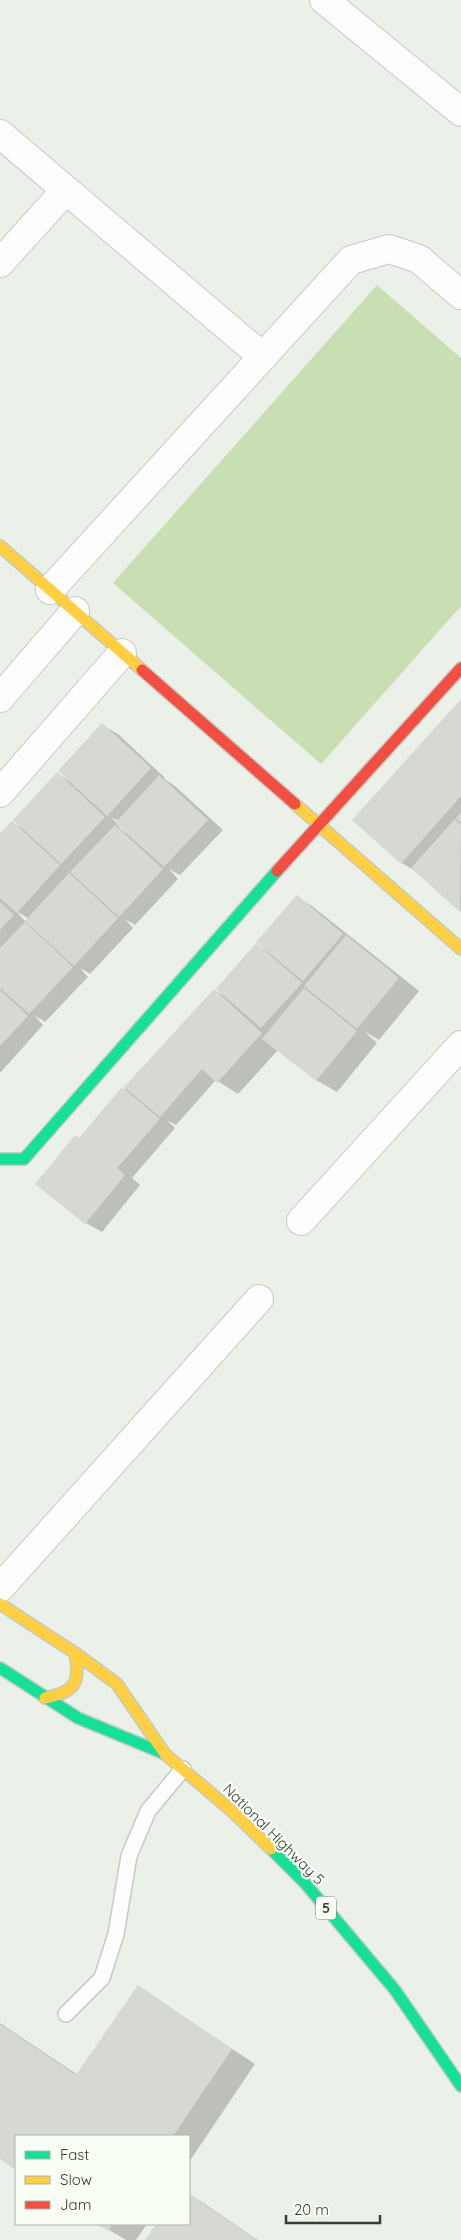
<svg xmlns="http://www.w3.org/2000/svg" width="461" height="2240" font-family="Quicksand,sans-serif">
<rect width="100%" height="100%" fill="#ebf0e8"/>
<!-- green -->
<path fill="#c9deb2" d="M377 285 461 358V606L321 764 113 583Z"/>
<!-- shadow -->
<path fill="#0003" fill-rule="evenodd" d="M461 700V911L415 871 402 863Z
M102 725 118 734 165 778 164 779 175 786 223 830 180 875 169 869 178 879 135 925 125 919 133 928 90 974 80 968 88 977 45 1022 34 1015 43 1025 0 1073V835L12 822 22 828 57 774 68 780ZM111 817 119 821 117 823ZM121 826 126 833 119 828ZM16 911 29 919 26 922Z
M297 897 312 906 419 991 379 1040 364 1031 377 1043 337 1092 316 1080 278 1050 238 1094 216 1080 176 1125 167 1120 175 1128 132 1178 140 1185 102 1232 86 1223 37 1184 80 1139 214 990 223 995 256 945 267 951Z
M138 1987 255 2064 189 2162V2136H16V2168L0 2157V2023L78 2075Z
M189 2194 205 2204 258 2240H146L158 2224H189Z
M99 2224H147L136 2240H126Z"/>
<!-- building -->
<path fill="#d6d9d3" d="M461 699V796L401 864 352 820Z
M102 723 151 768 107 816 58 771Z
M57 772 105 817 61 864 13 820Z
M159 775 208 820 164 867 115 823Z
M461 812V823L456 818Z
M455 819 461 825 460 912 411 868Z
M12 821 60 865 17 913 0 898V833Z
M115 825 163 869 119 917 70 872Z
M69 873 118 918 74 966 25 921Z
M297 895 343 934 303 981 256 942Z
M0 902 14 915 0 930Z
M25 922 73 967 29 1014 0 988V948Z
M346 935 399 978 357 1029 304 986Z
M256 943 302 983 261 1028 216 989Z
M304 988 357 1031 316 1081 262 1039Z
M214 989 262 1033 217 1083 202 1069 160 1117 124 1087Z
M0 990 28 1016 0 1046Z
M122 1087 160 1119 117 1168 125 1175 85 1224 35 1184 75 1135 79 1138Z
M138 1985 232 2049 173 2136H16V2170L0 2159V2024L76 2075Z
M189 2194 257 2240H145L156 2224H189Z
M97 2224H113L108 2231Z"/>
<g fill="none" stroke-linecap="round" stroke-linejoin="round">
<!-- lane casing -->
<g stroke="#c6cac4" stroke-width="18">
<path id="lane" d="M66 2014 102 1978 116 1934 129 1856 148 1811 183 1769"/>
</g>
<!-- street casing -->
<g stroke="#c6cac4" stroke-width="30">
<path id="street" d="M324 0 461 112
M0 134 263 357
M0 263 65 191
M50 590 351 260 389 249 419 259 461 295
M0 698 75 611
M0 793 122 653
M301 1221 461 1045
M0 1588 259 1299"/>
</g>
<!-- fast casing -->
<g stroke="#c6cac4" stroke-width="14">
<path id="fast" d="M0 1159H24L277 871
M0 1668 78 1718 165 1754
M271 1849 305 1883 395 1990 461 2086"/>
</g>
<!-- slow casing -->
<g stroke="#c6cac4" stroke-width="14">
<path id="slow" d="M0 546 142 670
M295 804 461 949
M0 1604 75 1653 117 1684 165 1754 234 1813 271 1849
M45 1698C75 1692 81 1683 75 1653"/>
</g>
<!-- jam casing -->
<g stroke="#c6cac4" stroke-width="14">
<path id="jam" d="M142 670 295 804
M277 871 461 668"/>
</g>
<!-- lane -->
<use href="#lane" stroke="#fcfdfc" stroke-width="15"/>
<!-- street -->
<use href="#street" stroke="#fcfdfc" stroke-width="28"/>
<!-- fast -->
<use href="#fast" stroke="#16e098" stroke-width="11"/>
<!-- slow -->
<use href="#slow" stroke="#ffcf43" stroke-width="11"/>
<!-- jam -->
<use href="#jam" stroke="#f24e42" stroke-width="11"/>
</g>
<g text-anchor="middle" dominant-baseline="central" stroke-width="4.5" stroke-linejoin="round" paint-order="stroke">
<!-- shield labels -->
<rect fill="#fafff6" stroke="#737670" stroke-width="1" x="316" y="1896.5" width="20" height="23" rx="4"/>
<g font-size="14" font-weight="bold" fill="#393c36">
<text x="326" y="1908">5</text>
</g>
<!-- street labels -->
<g font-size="15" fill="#393c36" stroke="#fafff6">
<text transform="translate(274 1834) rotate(45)">National Highway 5</text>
</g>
</g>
<!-- legend -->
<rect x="15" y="2135" width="175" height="90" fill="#fafff6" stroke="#adb1a9"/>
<rect x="25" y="2151" width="25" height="8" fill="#16e098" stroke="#adb1a9"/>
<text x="60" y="2160" font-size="15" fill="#393c36">Fast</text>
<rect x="25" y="2176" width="25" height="8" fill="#ffcf43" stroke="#adb1a9"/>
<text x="60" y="2185" font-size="15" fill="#393c36">Slow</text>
<rect x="25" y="2201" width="25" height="8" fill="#f24e42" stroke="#adb1a9"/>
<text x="60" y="2210" font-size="15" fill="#393c36">Jam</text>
<!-- scale -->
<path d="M286 2215v8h94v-8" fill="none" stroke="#393c36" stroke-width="2.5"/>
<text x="294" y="2215" font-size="15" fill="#393c36" stroke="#fafff6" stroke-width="4" paint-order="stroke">20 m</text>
</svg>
